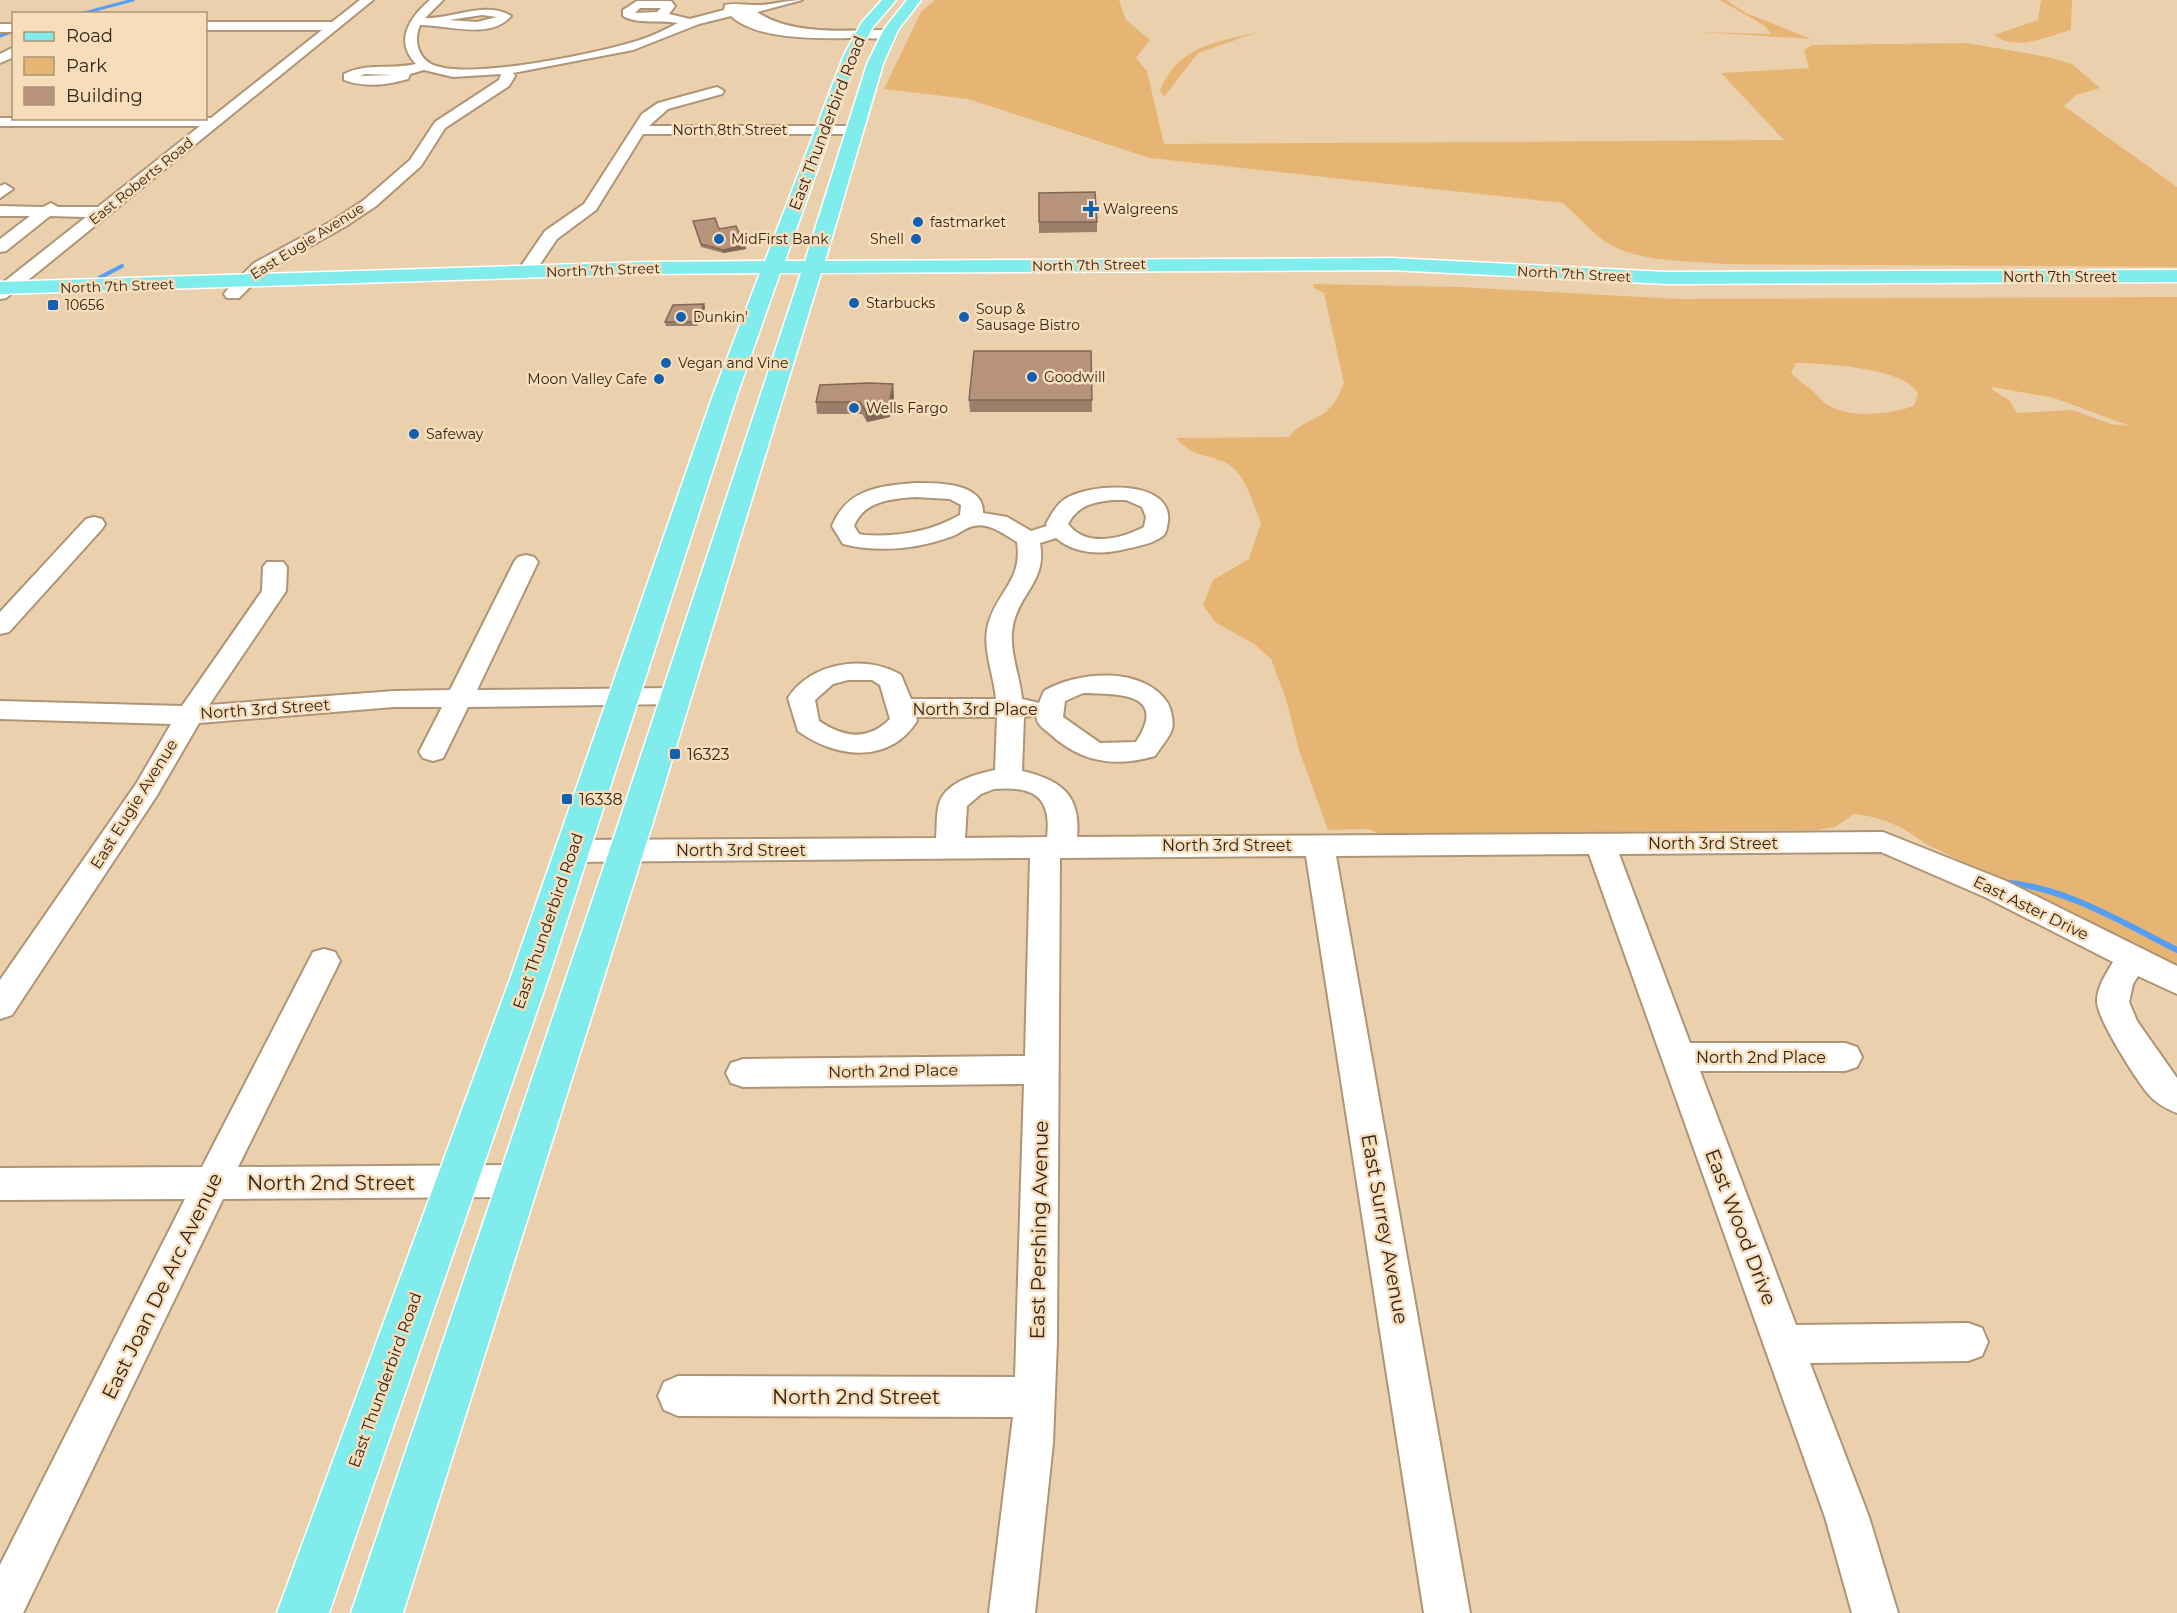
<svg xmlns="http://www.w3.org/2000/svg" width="2177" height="1613" font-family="Montserrat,sans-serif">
<rect width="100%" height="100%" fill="#ebd0ae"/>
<!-- green -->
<path fill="#e6b574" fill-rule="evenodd" d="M935 0H1119L1126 20 1150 40 1136 58 1147 71 1164 144 1784 140 1721 73 1809 68 1804 50 1812 45 1966 43 2048 57 2072 64 2100 88 2076 95 2064 106 2177 187V267L1721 264C1683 260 1632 263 1600 238 1587 227 1575 214 1563 203L1150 158 968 99 884 89 921 12Z
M1720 0H1726L1746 13 1811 39 1699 32 1771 34 1765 26Z
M2041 0H2072L2071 30C2048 36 2015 52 1994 35L2038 20Z
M1261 31 1198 53 1164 97 1160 91C1179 44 1217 43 1261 31Z
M1313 284 1460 287 1678 299 2177 297V968L1926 844C1903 827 1884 817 1854 814L1835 827 1818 830 1380 834 1368 829 1328 830 1298 747 1286 699 1271 659 1254 644 1215 622 1203 605 1213 580 1249 559 1261 523C1253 505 1246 473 1226 463 1206 453 1194 458 1176 438L1289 437C1311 411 1328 426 1344 383L1324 293 1314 288ZM1796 363C1823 363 1907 368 1918 394L1914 406C1890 414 1853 419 1830 406 1822 402 1816 393 1808 387 1801 382 1796 379 1791 372ZM1993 387 2054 398 2130 426 2111 424 2072 410 2017 413 2009 400 1991 389Z"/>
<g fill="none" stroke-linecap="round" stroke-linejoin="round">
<!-- stream-far2 -->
<path stroke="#549ef5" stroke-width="3" d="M80 14 133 0
M0 36 14 31"/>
<!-- stream-far1 -->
<path stroke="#549ef5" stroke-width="4" d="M99 278 122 266"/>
<!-- stream -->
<path stroke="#549ef5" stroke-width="6" d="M2000 882C2064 886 2121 922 2177 950"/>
<!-- minor casing -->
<g stroke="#af9575" stroke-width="4">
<path id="minor" d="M360 0H373L6 298 0 299V285L86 217 50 216 6 251 0 252V239L30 216H0V206L43 207 51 203 58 207H98L200 126H0V118H211L322 30H206V22H332Z
M430 0H443L425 18C448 20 487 0 511 16 491 40 447 25 420 25 413 41 418 60 436 66 475 79 599 53 640 40 653 36 666 29 678 23 660 19 638 25 623 16V10L637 1H671L675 6 669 14 690 19 724 10 725 5C736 3 744 5 753 5 769 6 786 0 802 0L757 12C792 36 848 30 888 30L894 34C887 41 873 38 863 38 827 38 759 42 731 16L699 24 633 50 513 73 515 76 509 86 445 128 421 166 376 206 346 226 266 271 239 298H227L224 294 227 290 254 263 334 220 364 200 410 160 435 122 499 80 501 74 453 77 424 70 410 74 408 79C387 85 365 88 344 80V74C369 62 390 70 416 64 394 41 409 18 430 0ZM640 8H661L657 12 635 13ZM482 15 497 17 477 22 449 20ZM365 74 393 75 360 76Z
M0 24H14V32H0Z
M14 47V57L0 63V54Z
M717 87 724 91 722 94 668 109 649 126H855L862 130 855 134H643L596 210 557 239 532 276H520L517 272 545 231 584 204 642 114 658 103Z
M5 184 13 189 0 198V186Z
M915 483C937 483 984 482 983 513L1007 517 1031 531 1047 526 1046 524C1051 515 1056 505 1065 499 1089 483 1173 478 1168 522 1167 526 1167 531 1164 535 1154 544 1134 547 1121 550 1099 555 1073 553 1056 538L1040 543C1047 581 1020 592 1013 625 1008 650 1020 675 1022 699L1039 703 1044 691C1077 671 1143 666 1167 702 1171 708 1174 722 1172 729 1169 738 1160 748 1155 756 1114 768 1080 762 1049 733 1043 728 1035 723 1037 715L1024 717 1022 771C1061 780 1081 795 1077 837L1883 832 2006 881 2177 966V994L2138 976 2133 984 2129 1002 2137 1021 2177 1078V1113C2167 1109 2157 1104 2149 1095 2137 1081 2097 1019 2097 1001 2097 987 2106 974 2113 962L1985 897 1881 852 1619 854 1690 1043H1845L1857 1047 1862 1057 1857 1067 1845 1071H1700L1796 1325 1968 1323 1982 1328 1988 1342 1982 1356 1968 1361 1810 1363 1869 1517 1898 1613H1852L1825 1517 1589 854 1336 856 1470 1613H1424L1306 856 1060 858 1057 1341 1053 1443 1035 1613H989L1013 1417 678 1416 664 1410 658 1396 664 1382 678 1376 1015 1377 1024 1084 743 1087 731 1083 726 1073 731 1063 743 1059 1025 1056 1030 858 571 862 561 858 556 851 561 844 571 840 936 838C937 827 936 814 939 804 945 782 976 774 995 770L997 717H916L917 721C889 765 835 758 798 731L788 698C811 662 866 654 901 675L911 699H996C994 675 982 649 988 625 997 591 1023 581 1017 542 1005 535 989 522 974 526 967 527 960 533 953 536 917 549 880 553 843 544L832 526C847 489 879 486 915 483ZM915 497 950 499 961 505 960 515C930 532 898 537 864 535L859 534 854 526C864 501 890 499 915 497ZM1113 500H1126L1142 507 1146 517 1144 527C1121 539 1086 548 1068 524 1078 505 1093 502 1113 500ZM848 680H872L880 685 890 719C868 741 844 738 819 721L815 700 833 684ZM1083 693C1117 694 1169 692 1136 742L1100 743 1063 717 1065 701ZM994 789C1032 786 1052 795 1047 837L965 838 967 806 981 794Z
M94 517 102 519 105 524 102 529 9 632 0 634V612L86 519Z
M526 555 534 557 538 562 477 690 674 688 683 690 687 696 683 702 674 704 468 707 443 758 433 761 423 758 419 752 442 707H394L199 723 156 797 12 1015 0 1019V980L136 784 171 724 0 719V701L182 706 262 591 263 567 267 562H283L287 567 286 591 209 705 394 691 450 690 514 562 518 557Z
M324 949 335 952 340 961 238 1167 518 1165 531 1170 536 1181 531 1192 518 1197 223 1199 23 1613H0V1565L185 1199 0 1200V1168L202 1167 313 952Z"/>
</g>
<!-- major casing -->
<g stroke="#fff" stroke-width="3">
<path id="major" d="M882 0H896L873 27 858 55 785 261H805L867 64 884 29 907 0H921L898 30 883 64 825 261 1391 258 1666 272 2177 270V282L1666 284 1391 270 821 273 653 822 403 1613H351L619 822 801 273H780L737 395 548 979 329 1613H277L510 979 713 395 760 273 648 274 0 294V282L648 262 765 261 844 55 862 22Z"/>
</g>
<!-- minor -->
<use href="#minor" fill="#fff" fill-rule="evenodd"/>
<!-- major -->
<use href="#major" fill="#80eceb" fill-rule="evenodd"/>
</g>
<!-- wall -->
<path fill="#9d7e6b" d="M1039 193 1097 222V232L1039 233Z
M693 221 719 229 745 245 746 249 723 253 701 247Z
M704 304 705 308 697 326H666L665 322Z
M1091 351 1092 412H970L969 400Z
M894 396 890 417 867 422 862 414H817L816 402Z"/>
<!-- shaded-wall -->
<path fill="#806757" d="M745 245 746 249 723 253V250Z
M704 304 705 308 697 326 696 322Z
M893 384 894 396 890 417 867 422 865 410Z"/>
<!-- building -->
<path fill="#b7937c" stroke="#806757" stroke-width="1.5" d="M1095 192 1097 222H1039V193Z
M715 218 719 229 736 226 745 245 723 250 701 244 693 221Z
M704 304 696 322H665L673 305Z
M974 351H1091L1092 400H969Z
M869 383 893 384 889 405 865 410 860 402H816L820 385Z"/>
<!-- markers -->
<g fill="#1260af" stroke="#f8ddbb" stroke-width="2">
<path d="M1088 200h6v6h6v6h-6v6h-6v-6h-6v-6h6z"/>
<circle cx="918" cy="222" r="6"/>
<circle cx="719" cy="239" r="6"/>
<circle cx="916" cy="239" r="6"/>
<circle cx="854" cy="303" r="6"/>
<rect x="47" y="299" width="12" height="12" rx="3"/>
<circle cx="681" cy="317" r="6"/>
<circle cx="964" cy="317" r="6"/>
<circle cx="666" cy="363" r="6"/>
<circle cx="1032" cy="377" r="6"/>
<circle cx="659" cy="379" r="6"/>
<circle cx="854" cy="408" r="6"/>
<circle cx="414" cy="434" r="6"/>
<rect x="669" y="748" width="12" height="12" rx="3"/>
<rect x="561" y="793" width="12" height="12" rx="3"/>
</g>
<g text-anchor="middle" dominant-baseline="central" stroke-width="5" stroke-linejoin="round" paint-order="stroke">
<!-- far-street labels -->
<g font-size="14" fill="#312619" stroke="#f8ddbb">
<text x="730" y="130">North 8th Street</text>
<text transform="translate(141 181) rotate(-39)">East Roberts Road</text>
<text transform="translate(307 241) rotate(-32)">East Eugie Avenue</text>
<text transform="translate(1089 265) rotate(-1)">North 7th Street</text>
<text transform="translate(603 270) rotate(-2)">North 7th Street</text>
<text transform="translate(1574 274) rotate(3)">North 7th Street</text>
<text x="2060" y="277">North 7th Street</text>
<text transform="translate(117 286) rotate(-2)">North 7th Street</text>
</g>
<!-- far-poi labels -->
<g font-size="14" fill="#312619" stroke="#f8ddbb" text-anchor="start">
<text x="1103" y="209">Walgreens</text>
<text x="930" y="222">fastmarket</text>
<text x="731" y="239">MidFirst Bank</text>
<text x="904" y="239" text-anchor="end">Shell</text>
<text x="866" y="303">Starbucks</text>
<text x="65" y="305">10656</text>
<text x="976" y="309">Soup &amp;<tspan x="976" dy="16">Sausage Bistro</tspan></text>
<text x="693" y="317">Dunkin'</text>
<text x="678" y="363">Vegan and Vine</text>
<text x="1044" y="377">Goodwill</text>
<text x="647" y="379" text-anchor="end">Moon Valley Cafe</text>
<text x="866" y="408">Wells Fargo</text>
<text x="426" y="434">Safeway</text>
</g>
<!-- street labels -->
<g font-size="16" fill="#312619" stroke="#f8ddbb">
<text transform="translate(827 123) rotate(-69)">East Thunderbird Road</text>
<text transform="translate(265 709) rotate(-4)">North 3rd Street</text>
<text x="975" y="709">North 3rd Place</text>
<text transform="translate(134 804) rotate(-58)">East Eugie Avenue</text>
<text x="1713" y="843">North 3rd Street</text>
<text x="1227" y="845">North 3rd Street</text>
<text x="741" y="850">North 3rd Street</text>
<text transform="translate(2031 908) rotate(26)">East Aster Drive</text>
<text transform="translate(548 921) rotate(-71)">East Thunderbird Road</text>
<text x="1761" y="1057">North 2nd Place</text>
<text transform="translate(893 1071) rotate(-1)">North 2nd Place</text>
<text transform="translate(385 1380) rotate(-70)">East Thunderbird Road</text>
</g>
<!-- poi labels -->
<g font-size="16" fill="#312619" stroke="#f8ddbb" text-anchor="start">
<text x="687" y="754">16323</text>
<text x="579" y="799">16338</text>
</g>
<!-- near-street labels -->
<g font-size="20" fill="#312619" stroke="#f8ddbb">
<text x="331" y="1183">North 2nd Street</text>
<text transform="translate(1741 1227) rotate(69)">East Wood Drive</text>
<text transform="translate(1385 1229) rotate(80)">East Surrey Avenue</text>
<text transform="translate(1039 1230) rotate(-89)">East Pershing Avenue</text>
<text transform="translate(162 1286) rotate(-64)">East Joan De Arc Avenue</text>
<text x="856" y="1397">North 2nd Street</text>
</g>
</g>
<!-- legend -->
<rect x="12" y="12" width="195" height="108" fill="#f8ddbb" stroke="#a8947a" stroke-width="1.5"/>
<rect x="24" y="32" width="30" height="9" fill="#80eceb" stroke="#a8947a" stroke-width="1.5"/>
<text x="66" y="42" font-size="18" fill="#312619">Road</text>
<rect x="24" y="57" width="30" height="18" fill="#e6b574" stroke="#a8947a" stroke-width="1.5"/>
<text x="66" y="72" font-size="18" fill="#312619">Park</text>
<rect x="24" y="87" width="30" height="18" fill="#b7937c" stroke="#a8947a" stroke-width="1.5"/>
<text x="66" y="102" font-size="18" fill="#312619">Building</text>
</svg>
